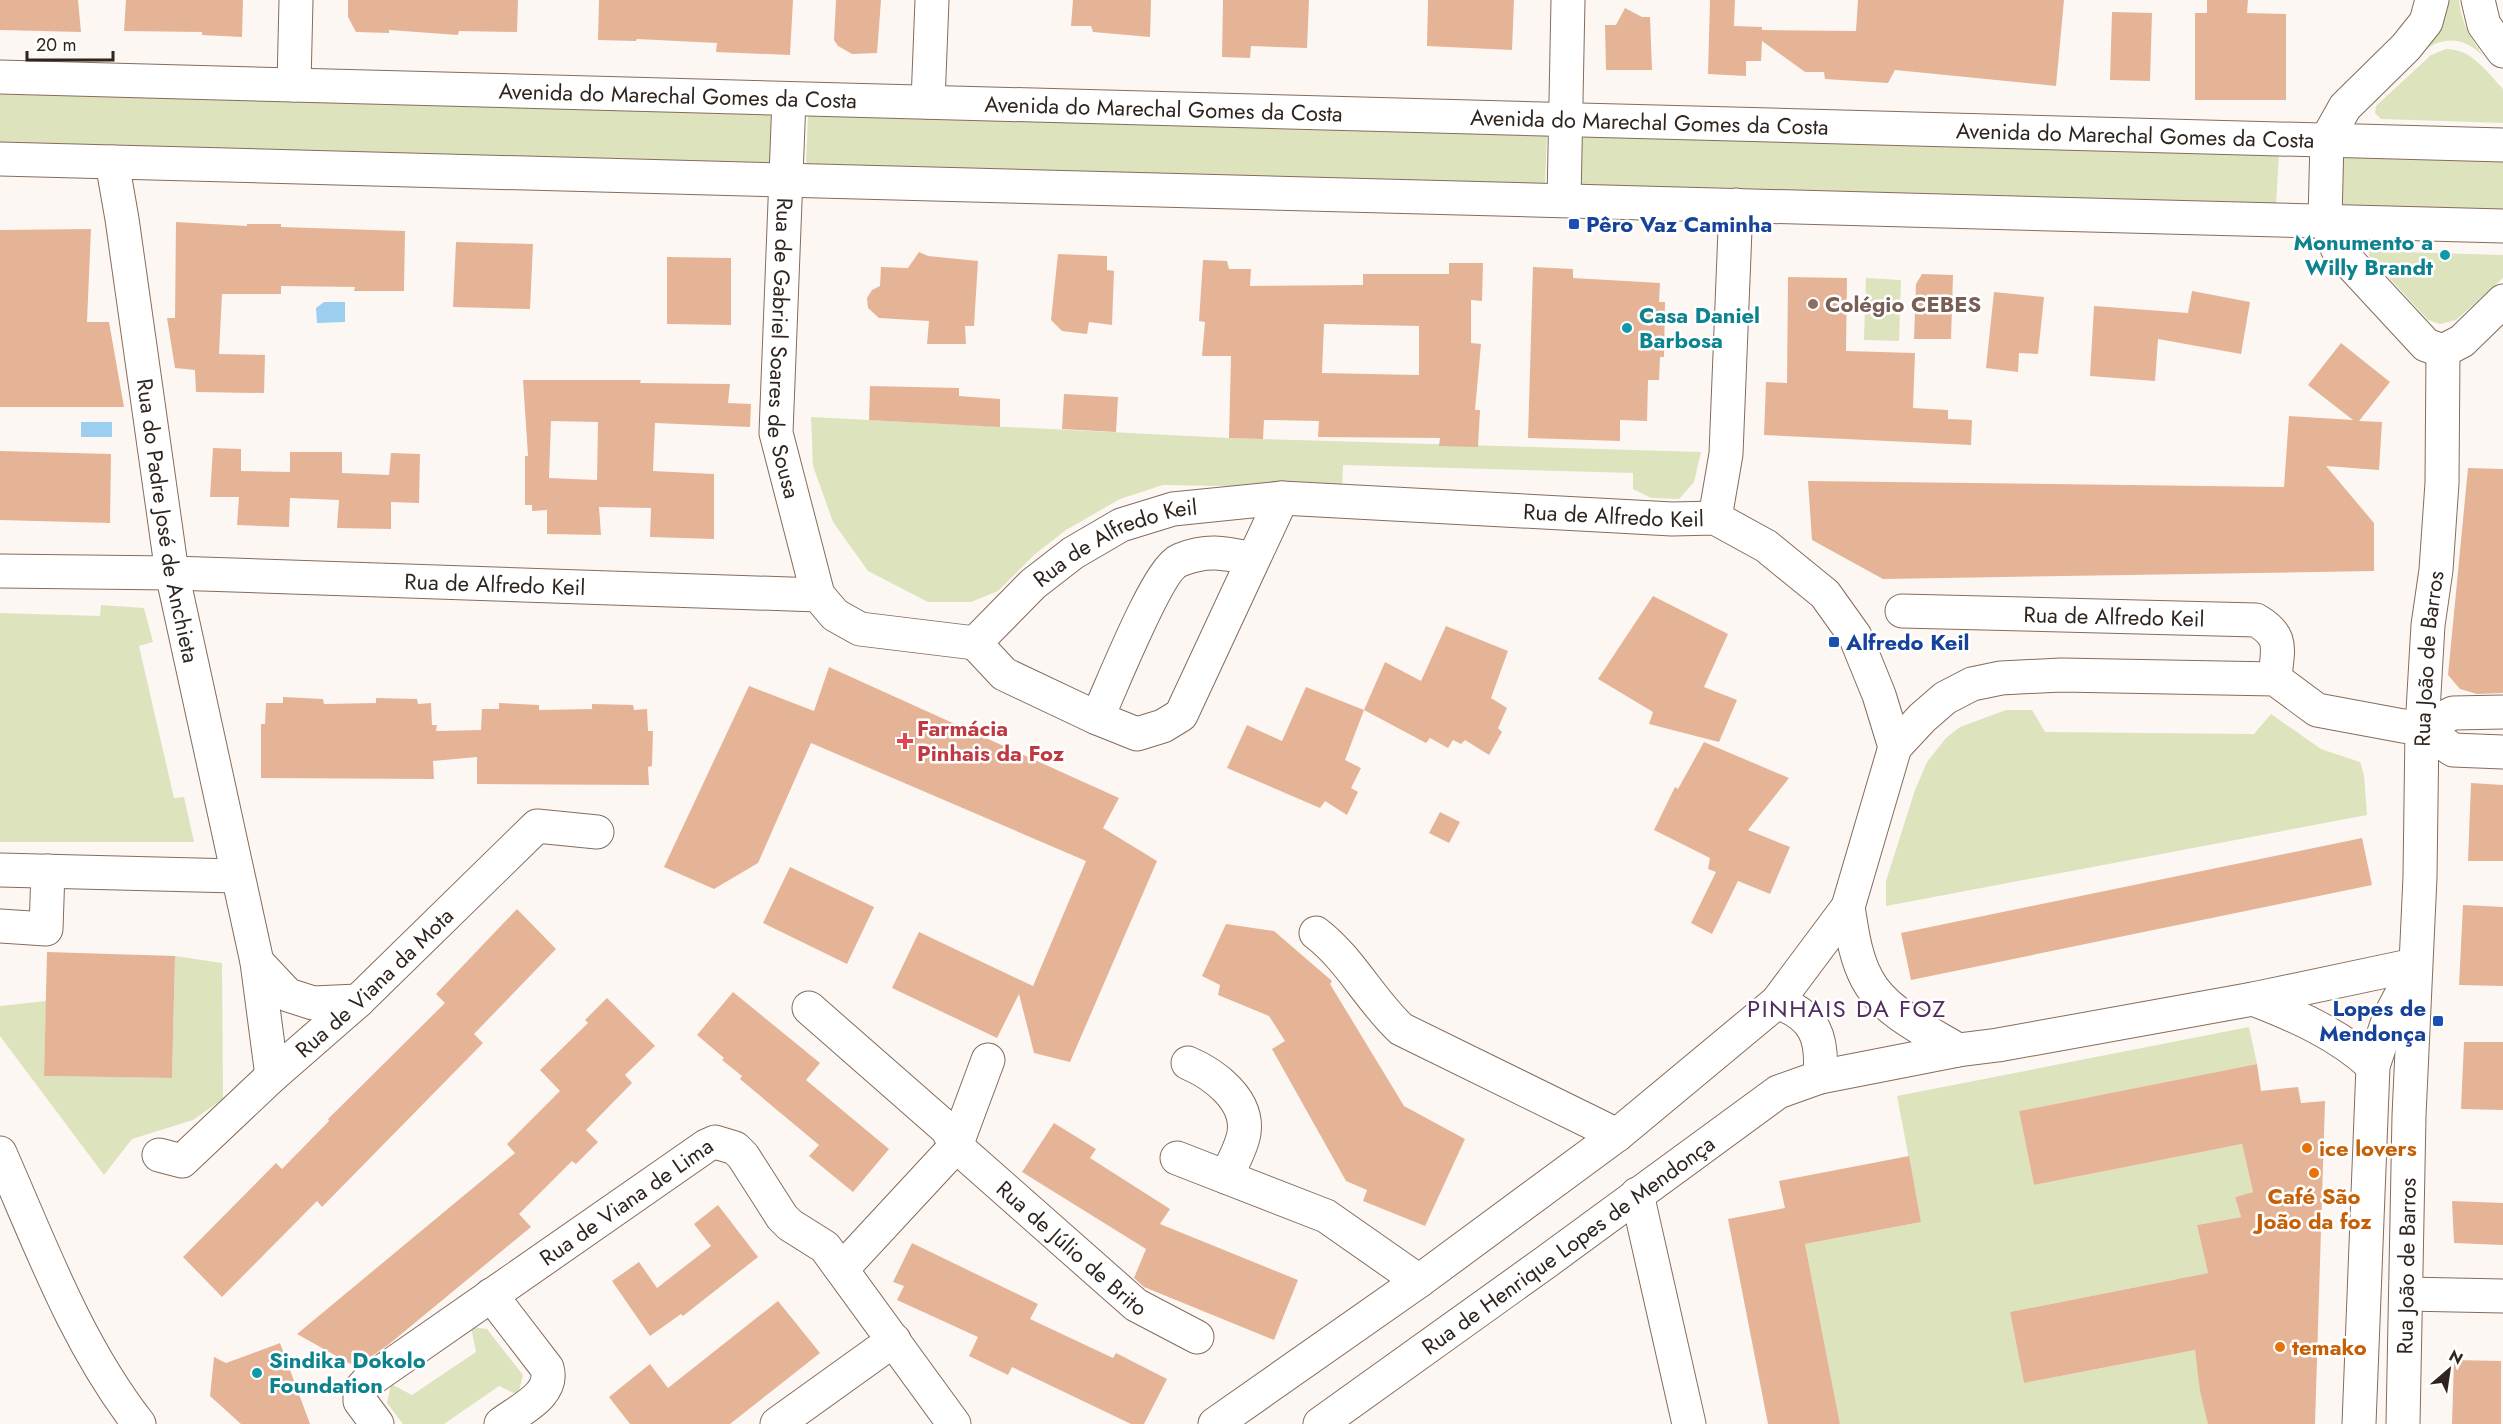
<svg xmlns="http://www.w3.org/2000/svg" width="2503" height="1424" font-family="Jost,sans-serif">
<rect width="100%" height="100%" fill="#fdf7f3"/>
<!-- green -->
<path fill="#dce3bd" d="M2446 0H2459C2461 23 2471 40 2485 58 2465 37 2445 35 2421 52Z
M2446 49C2472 49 2487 72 2503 89V123L2381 119 2375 113 2376 106 2431 55Z
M0 91 771 113 770 162 766 165 0 146Z
M808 115 1547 132 1545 186 810 167 806 164Z
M1581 133 2279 152 2276 206 1579 187Z
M2342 154 2503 158V212L2340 207Z
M2369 251 2503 255V278L2456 320 2440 324 2428 320 2369 256Z
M1866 278 1901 280 1899 341 1864 340Z
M811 417 1229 438 1701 452 1694 482 1679 499 1651 498 1633 489V473L1343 465 1342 488 1163 485 1120 499 1066 530 1034 555 998 591 971 602H928L868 571 833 522 813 466Z
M101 605 144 608 153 642 139 646 174 798 184 797 194 842H0V613L100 616Z
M2006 710H2032L2045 732 2254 734 2271 714 2321 749 2360 762 2364 775 2367 815 1886 906V881L1915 790 1927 762 1946 738 1960 727Z
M175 956 222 963 223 1099 193 1120 132 1139 104 1175 0 1036V1006L46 1001 44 1076 172 1078Z
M2249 1027 2257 1064 2019 1111 2034 1185 2242 1144 2253 1192 2235 1197 2241 1217 2197 1225 2208 1273 2010 1312 2024 1383 2195 1350 2210 1424H1840L1805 1244 1921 1222 1897 1096Z
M471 1327 487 1329 523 1375 518 1395 499 1386 444 1424H403L387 1403 391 1384 412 1395 476 1352Z"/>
<!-- water -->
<path fill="#9bceef" d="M324 302H345V322L317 323 316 308Z
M81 422H112V437H81Z"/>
<!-- building -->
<path fill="#e5b496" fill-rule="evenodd" d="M0 0H78L81 32 0 30Z
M126 0H243L242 37 202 35V32L124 31Z
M348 0H518L517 32 459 31 458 35 389 30V33L356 32 348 17Z
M599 0H793L790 55 716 52 717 43 637 39 636 41 598 40Z
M836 0H881L877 53 852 54 838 46 834 40Z
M1073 0H1151L1150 37 1093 32 1091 26H1071Z
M1223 0H1309L1307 48 1251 46 1250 58 1222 57Z
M1428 0H1514L1512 50 1427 46Z
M1710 0H1735L1734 26 1762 27V30L1856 31 1858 0H2064L2056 86 1895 70 1888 83 1825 79 1824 72H1805L1762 41 1761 61H1746V76L1708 74Z
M2207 0H2248L2247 13 2286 14V100H2195V13H2207Z
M1625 8 1642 17H1650L1652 70H1606L1605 25H1616Z
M2112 12 2152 13 2150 81 2110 80Z
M176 222 247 226V224H281V227L405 231 404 291H354L355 287 281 286V294H222L219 354 265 355 264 393 196 392 195 370 175 368 167 318H175Z
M91 229 87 322H109L124 407H0V230Z
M456 242 533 244 530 309 453 307Z
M919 252 928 256 978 261 974 326H965L966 344H927L929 321 879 318 868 308 867 298 872 290 880 286 881 267 908 268Z
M1058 254 1107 256V270L1114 271 1112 325 1089 322 1087 334 1062 331 1051 320Z
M667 257 731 258V325L667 324Z
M1203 260 1227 261 1229 269H1251L1250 286 1363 285V274H1449V263H1483L1482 301 1471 300V343L1481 344 1475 410H1480L1478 447 1439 446 1440 438 1318 437 1319 421 1264 420 1263 439 1229 438 1231 356H1202L1205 322 1199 321ZM1324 324 1419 326V375L1322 373Z
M1533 267 1573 269V278L1660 283 1659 302H1665L1664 357H1660L1659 380H1648L1647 421 1620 420V441L1528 438Z
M1922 274 1953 275 1951 339H1914L1916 284Z
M1788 277 1847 278 1846 351 1915 353 1913 408 1948 410V419L1972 420 1971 445 1764 435 1766 382 1787 383Z
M2192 291 2250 302 2241 354 2158 339 2155 381 2090 376 2094 306 2188 313Z
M1994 292 2044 297 2038 354 2019 353 2018 372 1986 368Z
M2341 343 2390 382 2359 421 2382 422 2379 470 2326 466 2374 523V571L1883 579 1812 540 1808 481 2284 487 2289 416 2353 420 2308 385Z
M523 380H641L640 383 730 384 728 403 751 404 750 427 655 423 653 471 714 474V539L650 537 651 508 599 507 601 535 547 534V510L532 511V505H525V456H528ZM551 421 598 422 597 480 549 478Z
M870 386 959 388V396L1000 399V427L869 420Z
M1064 394 1118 397 1116 432 1062 429Z
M213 448 241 449V471L290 472V452H342V473L389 475 391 453 420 454 419 503 391 502V529L337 528 339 500 290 498 289 527 237 525 239 497H210Z
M0 451 111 454 110 523 0 520Z
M2468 468 2503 469V693L2477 694 2460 689 2448 675Z
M1653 596 1728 634 1704 687 1737 700 1719 742 1649 724 1653 712 1598 679Z
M1446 626 1508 651 1491 698 1507 708 1498 728 1502 732 1489 755 1465 740 1461 744 1453 740 1448 748 1430 738 1426 743 1364 710 1385 662 1421 681Z
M829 667 1119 798 1103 828 1157 861 1070 1062 1034 1053 1019 994 997 1038 892 988 919 932 1033 986 1086 861 811 743 758 863 714 889 664 867 749 686 814 711Z
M1306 687 1364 710 1345 760 1361 768 1351 788 1358 792 1347 815 1325 801 1320 808 1227 768 1247 725 1282 741Z
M283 697 323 699 324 704 376 703V698L417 699 418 704 431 703 432 725H437L436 731 481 730 482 709H499V703L539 705V710L592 709V704L633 705 634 710 647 709 648 731H653L652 766 648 767 649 785 477 784V757L433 761 434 779 261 778V724H265L266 703H283Z
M1704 742 1789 778 1748 830 1790 847 1770 894 1738 881 1712 934 1691 923 1716 872 1708 869 1710 858 1654 830 1675 787 1678 789Z
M2471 783 2503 785V861H2468Z
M1440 812 1460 822 1449 843 1429 833Z
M2362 838 2372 885 1911 980 1901 933Z
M790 867 874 907 847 964 763 923Z
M2463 905 2503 907V986L2459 985Z
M517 909 556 949 474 1034 483 1043 322 1207 317 1201 222 1297 183 1257 276 1163 282 1169 329 1121 328 1119 445 1003 436 994Z
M1226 924 1274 931 1332 981 1330 984 1404 1106 1465 1139 1425 1226 1363 1201 1367 1190 1346 1181 1272 1049 1285 1041 1269 1016 1218 995 1220 985 1202 976Z
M47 952 175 956 172 1078 44 1076Z
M733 992 820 1063 806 1080 889 1149 853 1192 809 1156 819 1145 740 1079 742 1076 722 1060 724 1058 697 1035Z
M607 998 655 1046 625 1075 632 1083 586 1130 598 1142 576 1164 572 1161 519 1214 531 1227 388 1345 356 1367 297 1334 515 1153 507 1144 560 1091 540 1070 588 1023 585 1020Z
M2464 1042H2503V1110L2461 1109Z
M2257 1064 2261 1091 2298 1087 2301 1103 2325 1101 2315 1424H2208L2200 1391 2195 1350 2024 1383 2010 1312 2208 1273 2197 1225 2241 1217 2235 1197 2253 1192 2242 1144 2034 1185 2019 1111Z
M1054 1123 1096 1149 1090 1158 1170 1209 1160 1224 1298 1280 1274 1340 1144 1287 1134 1278 1146 1249 1022 1172Z
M1909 1156 1921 1222 1805 1244 1840 1424H1768L1728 1219 1785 1208 1779 1181Z
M2452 1201 2503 1203V1245L2454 1243Z
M718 1205 758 1257 683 1316 681 1314 650 1336 612 1281 639 1262 657 1288 711 1246 694 1224Z
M912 1243 1038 1304 1030 1319 1113 1358 1116 1353 1167 1379 1144 1424H1131L1012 1367 1008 1375 969 1356 978 1337 897 1300 904 1286 893 1282Z
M778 1301 820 1353 730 1424H630L609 1397 650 1364 668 1388Z
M280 1343 310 1424H241L210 1396 214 1357 226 1363Z
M2454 1360 2501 1361V1424H2452Z"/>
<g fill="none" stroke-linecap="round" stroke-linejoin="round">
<!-- minor casing -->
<g stroke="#856c5c" stroke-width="35">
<g id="minor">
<path d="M2432 0 2426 22 2406 47 2345 107 2327 139 2325 220 2338 250 2426 345 2443 351 2462 341 2503 301"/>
<path d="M2478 0 2484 25 2503 51"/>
<path d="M294 85 296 0"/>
<path id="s1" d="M789 99 776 433 818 595"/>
<path d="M928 102 932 0"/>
<path id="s2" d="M112 162 122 219 172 573 257 962 272 1076"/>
<path d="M1564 200 1568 0"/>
<path d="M1715 518 1726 454 1736 205"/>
<path id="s3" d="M0 571 172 573 818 595 835 615 860 629 975 643 1033 584 1073 553 1121 525 1173 509 1282 498 1672 519 1715 518 1766 546 1825 594 1855 636 1879 695 1895 747"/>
<path id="s4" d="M1902 611 2256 620C2285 637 2277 649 2275 679"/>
<path d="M975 643 1004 674 1097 718 1137 734 1163 726 1181 715 1282 498"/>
<path d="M1097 718C1110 691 1157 569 1180 560 1208 549 1224 553 1252 559"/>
<path d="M2422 728 2453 750 2503 752"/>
<path d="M0 870 236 876"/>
<path d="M1848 907C1852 931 1855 957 1867 979 1884 1012 1927 1031 1958 1050"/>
<path d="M0 926 46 929 48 871"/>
<path d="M1316 933C1351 960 1369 999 1401 1029L1617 1135"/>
<path d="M257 962 288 995 313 1003 358 1001"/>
<path d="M2253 999C2297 1016 2338 1034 2373 1066"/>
<path d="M1777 1002C1816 1016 1823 1038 1820 1077"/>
<path id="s5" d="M809 1008 947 1129 956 1146 1136 1305 1197 1337"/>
<path d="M1188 1063C1214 1074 1249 1100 1244 1133 1242 1147 1232 1164 1226 1177"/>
<path d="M0 1153C41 1246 76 1343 139 1424"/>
<path id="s6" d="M159 1155 182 1161 272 1076 358 1001 537 826 597 832"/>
<path d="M1177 1158 1326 1216 1419 1281"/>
<path d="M1637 1194 1689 1424"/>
<path d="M842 1269 956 1146 988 1060"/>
<path d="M2406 1294 2503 1296"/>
<path d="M491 1295 547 1368C555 1395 519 1410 501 1424"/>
<path id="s7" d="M377 1424 360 1401V1390L367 1382 706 1146 715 1142 735 1148 743 1156 782 1217 790 1225 825 1247 954 1424"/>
<path d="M777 1424 894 1340"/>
<path d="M1215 1424 1419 1281 1617 1135 1777 1002 1848 907 1895 747 1922 718 1945 698 1972 684 2001 678 2061 675 2275 679 2317 710 2403 726 2422 728 2453 713 2503 712"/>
<path id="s8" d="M1320 1424 1546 1262 1778 1092 1820 1077 1958 1050 1998 1045 2253 999 2414 965"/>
<path d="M2359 1424 2373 1066 2389 1018 2410 978"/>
<path id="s9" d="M2403 1424 2409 1116 2420 877 2422 728 2428 625 2436 570 2442 483 2443 351"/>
</g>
</g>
<!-- major casing -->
<g stroke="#856c5c" stroke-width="35">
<g id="major">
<path id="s10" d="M0 77 2503 145"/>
<path d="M0 159 2503 226"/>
</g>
</g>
<!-- minor -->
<use href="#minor" stroke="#fff" stroke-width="33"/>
<!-- major -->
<use href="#major" stroke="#fff" stroke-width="33"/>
</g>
<!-- markers -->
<g fill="#1a4fb4" stroke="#fff" stroke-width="2">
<rect x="1568" y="218" width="12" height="12" rx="3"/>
<rect x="1828" y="636" width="12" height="12" rx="3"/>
<rect x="2432" y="1015" width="12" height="12" rx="3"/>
</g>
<g fill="#0f9aa8" stroke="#fff" stroke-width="2">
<circle cx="2445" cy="255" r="6"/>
<circle cx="1627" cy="328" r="6"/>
<circle cx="257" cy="1373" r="6"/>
</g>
<circle fill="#8d6e63" stroke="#fff" stroke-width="2" cx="1813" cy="304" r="6"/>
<path fill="#e0444e" stroke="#fff" stroke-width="2" d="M902 732h6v6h6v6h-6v6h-6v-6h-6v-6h6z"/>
<g fill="#e8710a" stroke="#fff" stroke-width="2">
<circle cx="2307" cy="1148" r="6"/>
<circle cx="2314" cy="1173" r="6"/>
<circle cx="2280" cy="1347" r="6"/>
</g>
<g text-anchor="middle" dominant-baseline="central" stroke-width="5" stroke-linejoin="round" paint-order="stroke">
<!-- street labels -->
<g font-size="22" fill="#30251e" stroke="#fff">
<text stroke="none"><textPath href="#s10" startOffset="678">Avenida do Marechal Gomes da Costa</textPath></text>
<text stroke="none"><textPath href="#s10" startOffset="1164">Avenida do Marechal Gomes da Costa</textPath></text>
<text stroke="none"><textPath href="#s10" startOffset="1650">Avenida do Marechal Gomes da Costa</textPath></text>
<text stroke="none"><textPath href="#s10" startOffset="2136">Avenida do Marechal Gomes da Costa</textPath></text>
<text stroke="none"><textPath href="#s1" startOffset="250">Rua de Gabriel Soares de Sousa</textPath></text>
<text stroke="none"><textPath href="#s3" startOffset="1674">Rua de Alfredo Keil</textPath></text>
<text stroke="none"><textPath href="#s2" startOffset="363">Rua do Padre José de Anchieta</textPath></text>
<text stroke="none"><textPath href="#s3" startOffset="1166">Rua de Alfredo Keil</textPath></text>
<text stroke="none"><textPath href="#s3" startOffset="495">Rua de Alfredo Keil</textPath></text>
<text stroke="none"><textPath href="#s4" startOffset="212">Rua de Alfredo Keil</textPath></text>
<text stroke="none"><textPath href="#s9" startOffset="766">Rua João de Barros</textPath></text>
<text stroke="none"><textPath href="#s6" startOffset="286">Rua de Viana da Mota</textPath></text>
<text stroke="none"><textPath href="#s7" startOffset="366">Rua de Viana de Lima</textPath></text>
<text stroke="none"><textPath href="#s8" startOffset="306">Rua de Henrique Lopes de Mendonça</textPath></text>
<text stroke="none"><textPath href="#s5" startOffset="357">Rua de Júlio de Brito</textPath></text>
<text stroke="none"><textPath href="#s9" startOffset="158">Rua João de Barros</textPath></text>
</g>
<!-- transit labels -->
<g font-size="22" font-weight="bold" fill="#164399" stroke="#fff" text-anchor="start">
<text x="1586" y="224">Pêro Vaz Caminha</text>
<text x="1846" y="642">Alfredo Keil</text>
<text x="2426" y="1008" text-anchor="end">Lopes de<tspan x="2426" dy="25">Mendonça</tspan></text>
</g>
<!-- culture labels -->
<g font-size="22" font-weight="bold" fill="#0d838f" stroke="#fff" text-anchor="start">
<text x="2433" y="242" text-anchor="end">Monumento a<tspan x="2433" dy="25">Willy Brandt</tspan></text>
<text x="1639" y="315">Casa Daniel<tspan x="1639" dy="25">Barbosa</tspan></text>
<text x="269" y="1360">Sindika Dokolo<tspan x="269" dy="25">Foundation</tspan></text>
</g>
<!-- education labels -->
<g font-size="22" font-weight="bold" fill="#785e54" stroke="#fff" text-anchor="start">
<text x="1825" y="304">Colégio CEBES</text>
</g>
<!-- health labels -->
<g font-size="22" font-weight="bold" fill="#be3a42" stroke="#fff" text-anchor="start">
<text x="917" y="728">Farmácia<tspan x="917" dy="25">Pinhais da Foz</tspan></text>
</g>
<!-- food labels -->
<g font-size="22" font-weight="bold" fill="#c56008" stroke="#fff" text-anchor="start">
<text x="2319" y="1148">ice lovers</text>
<text x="2314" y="1196" text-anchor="middle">Café São<tspan x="2314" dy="25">João da foz</tspan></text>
<text x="2292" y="1347">temako</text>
</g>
<!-- neighbourhood labels -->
<g font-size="24" letter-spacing="1.5" fill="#532c62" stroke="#fff">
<text x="1847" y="1008">PINHAIS DA FOZ</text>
</g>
</g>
<!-- north arrow -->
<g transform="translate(2449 1370) rotate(29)" stroke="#ffffff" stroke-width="4.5" paint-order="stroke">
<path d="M0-4.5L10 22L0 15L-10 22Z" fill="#30251e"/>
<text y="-9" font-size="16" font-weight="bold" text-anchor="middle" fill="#30251e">N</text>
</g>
<!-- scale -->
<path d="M27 51v9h86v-9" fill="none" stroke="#30251e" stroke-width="3"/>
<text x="36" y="51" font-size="18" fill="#30251e" stroke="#ffffff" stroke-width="4.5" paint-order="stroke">20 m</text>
</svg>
